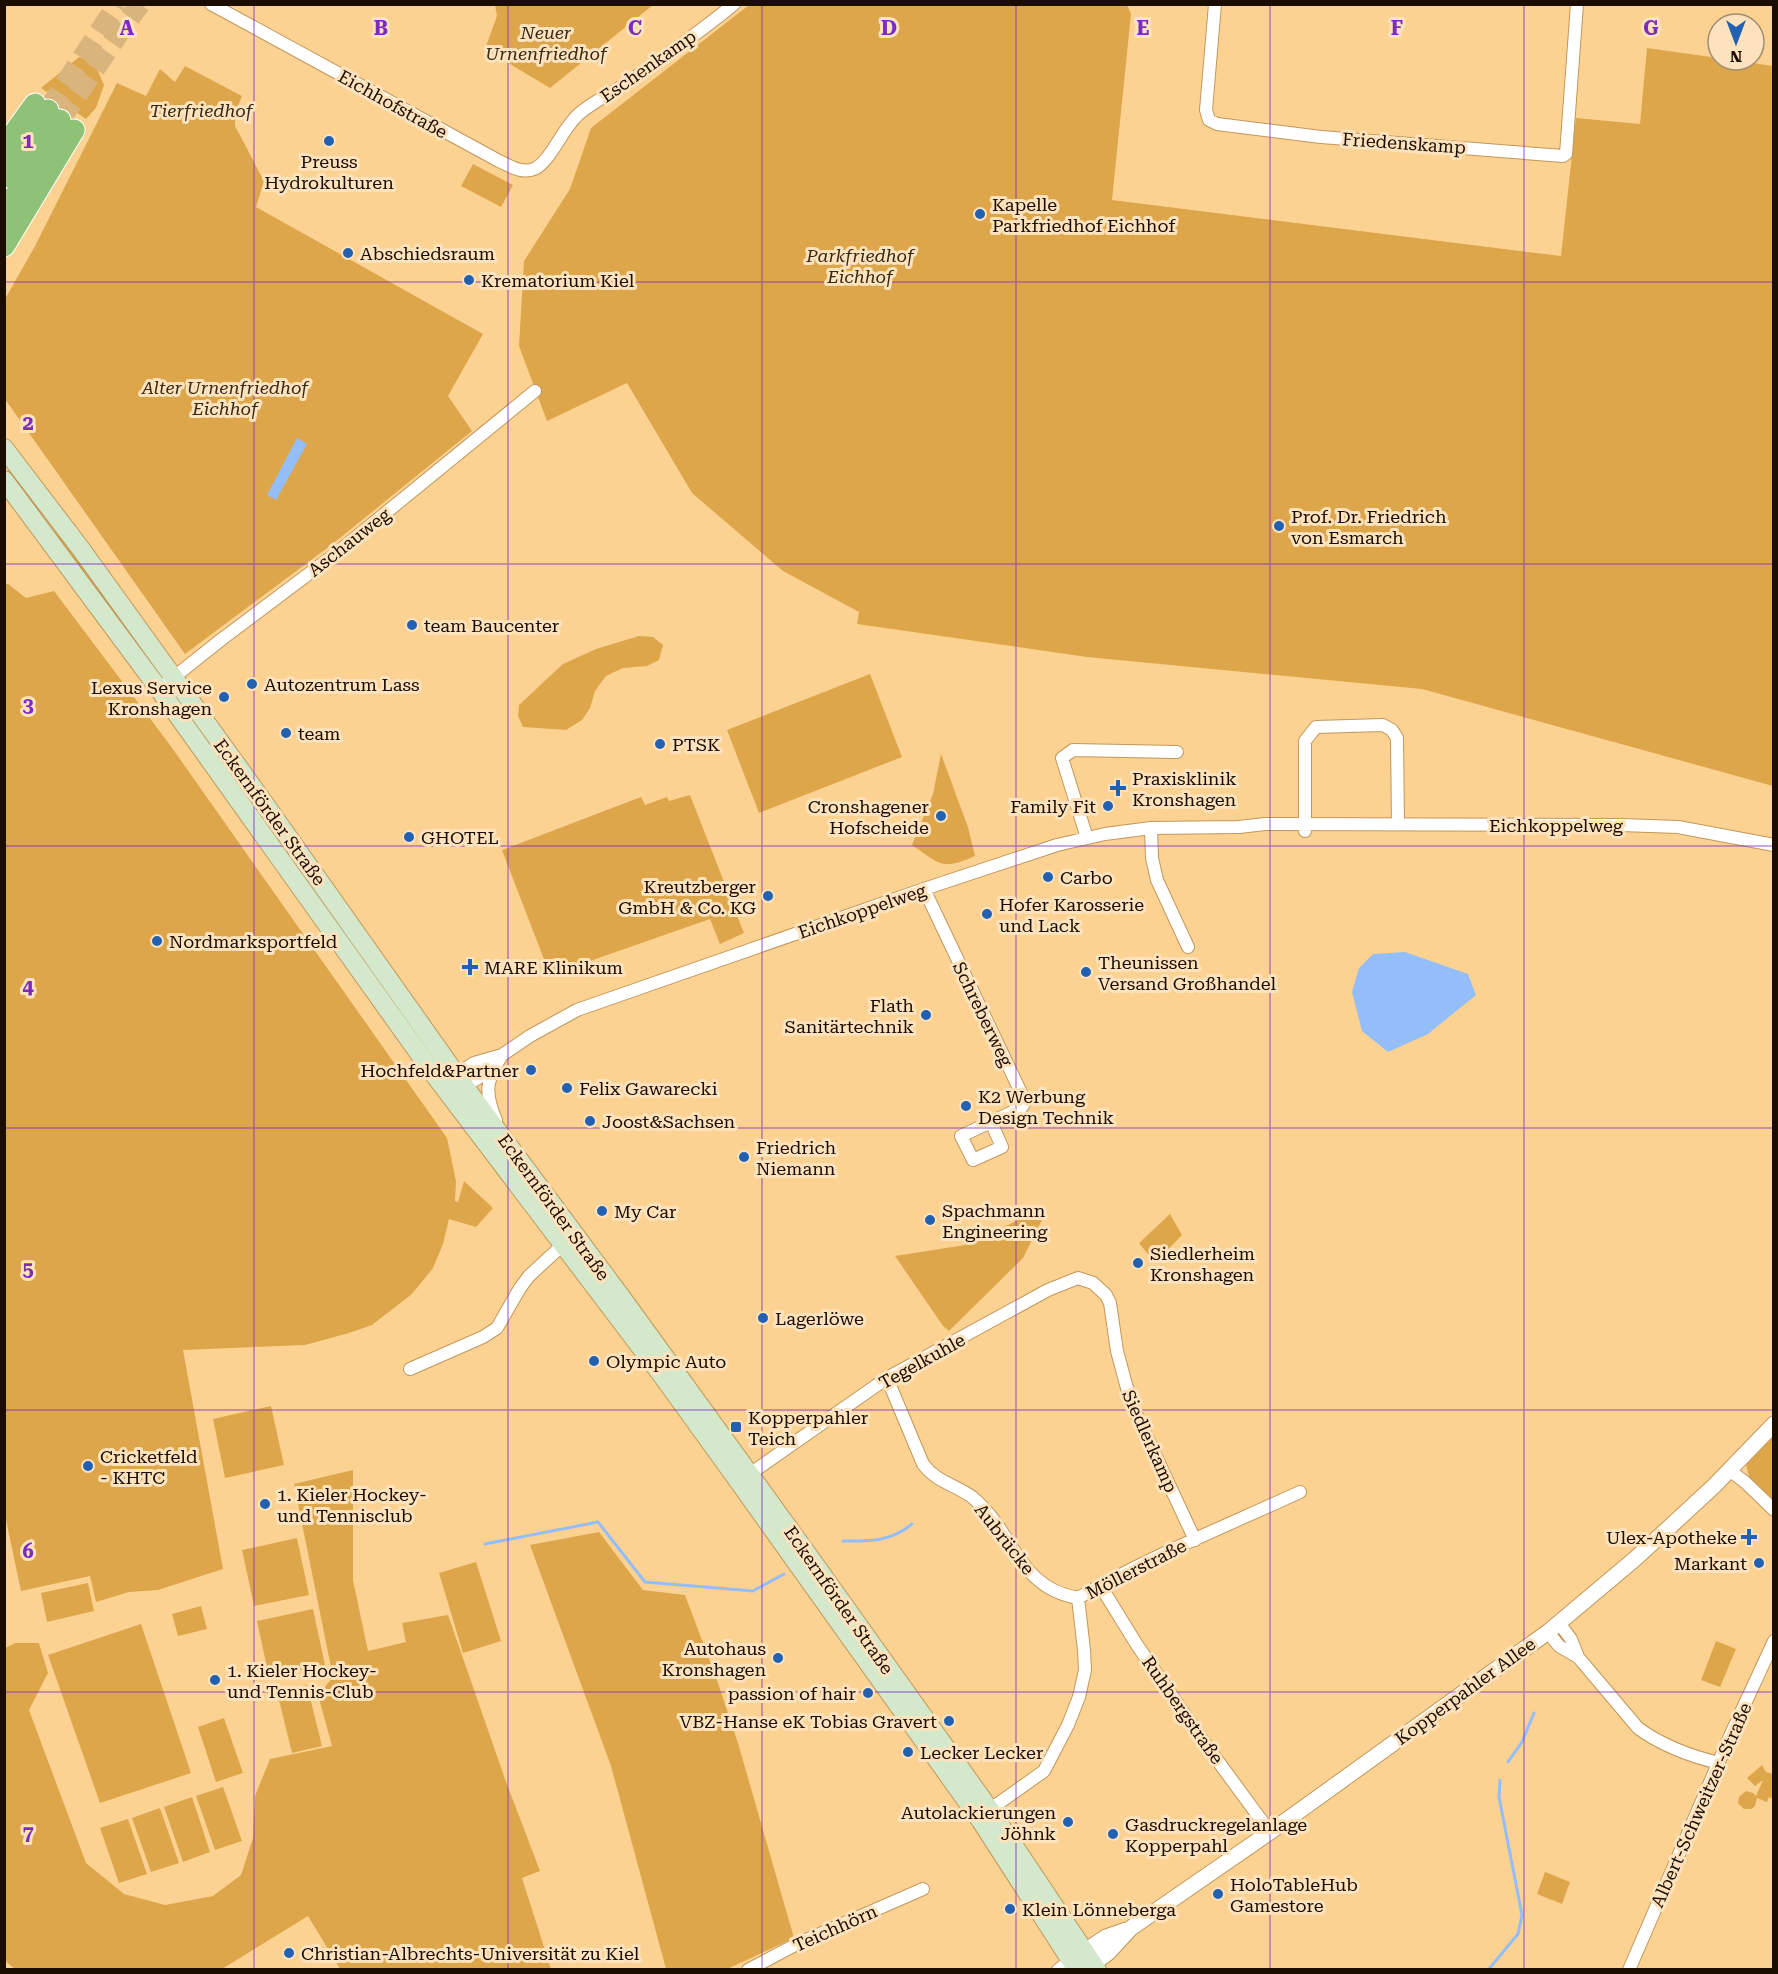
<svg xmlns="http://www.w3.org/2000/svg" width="1778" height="1974" font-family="'Roboto Serif',serif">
<rect width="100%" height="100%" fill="#fcd293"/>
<!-- green -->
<path fill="#dea64b" d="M495 5V4L653 5 550 88 485 49 497 16Z
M749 5H1127L1131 14 1112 200 1561 256 1576 118 1640 124 1647 48 1718 58V60H1733L1773 66V786L1422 689 1087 657 857 624 859 612 783 571 692 493 627 383 547 421 519 346 524 261 570 189 591 128Z
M79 57 95 64 104 85 96 108 86 119 41 88Z
M185 66 242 96 235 113V126L264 181 256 207 483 334 448 396 472 431 330 546 185 654 5 399V299L34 248 117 83 146 96 160 69 175 82Z
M473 164 513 185 501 207 461 186Z
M4 467 31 505 77 556 151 658 146 663 5 472Z
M5 584H8L26 598 54 591 170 745 447 1138 456 1181 455 1201 458 1202 464 1181 493 1208 476 1227 449 1219 443 1244 433 1268 412 1294 372 1325 349 1333 305 1345 183 1350 223 1569 158 1590 129 1592 96 1602 90 1576 21 1591 5 1515Z
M639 636 653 637 663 645 659 660 647 666 623 668 606 676 595 691 590 708 582 720 566 730 523 727 518 716 519 705 563 664 596 649Z
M870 674 902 757 759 813 727 730Z
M941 754 968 827 975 856C941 871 940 864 912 845L933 794Z
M690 795 744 933 720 944 710 919 550 975 502 850 641 797 645 805 667 797 669 801Z
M1040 1210 1043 1218 1023 1258 949 1331 943 1326 895 1256 965 1245Z
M1170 1214 1182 1235 1155 1263 1139 1243Z
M271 1406 284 1465 225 1478 213 1419Z
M1773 1435V1505L1750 1481 1746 1464Z
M353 1470V1580L368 1651 406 1642 402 1623 448 1615 505 1779 540 1871 522 1878 551 1969H340L308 1916 222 1969H15L4 1960 5 1648 15 1643H39L48 1673 29 1710 86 1863 124 1894 165 1905 213 1896 241 1875 253 1838 255 1796 270 1759 332 1746 318 1695 333 1677 294 1484Z
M599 1532 643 1590 685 1595 716 1677 738 1743 794 1938 727 1969H666L611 1766 530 1545Z
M297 1538 309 1595 254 1606 242 1550Z
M476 1562 501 1641 463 1653 439 1573Z
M88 1583 94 1611 47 1622 41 1593Z
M201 1606 207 1629 178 1636 172 1614Z
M313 1609 325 1665 269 1677 257 1621Z
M141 1624 191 1773 100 1803 48 1655Z
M1716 1641 1736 1649 1720 1687 1701 1680Z
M307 1685 322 1746 292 1753 277 1692Z
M224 1718 243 1773 216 1782 198 1727Z
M1762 1765 1766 1772 1773 1774V1799L1769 1797 1767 1802 1757 1798 1755 1806 1751 1809H1744L1738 1803 1739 1797 1746 1791 1753 1793 1756 1796 1763 1780 1755 1786 1747 1778Z
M223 1787 242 1841 215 1850 196 1796Z
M192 1797 210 1852 183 1862 164 1807Z
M160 1808 179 1863 151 1872 132 1818Z
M128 1819 147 1874 119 1883 100 1828Z
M1545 1872 1570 1882 1562 1904 1537 1894Z"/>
<!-- water -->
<path fill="#94bef9" d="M297 438 307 444 276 500 267 495Z
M1405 952 1468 974 1476 995 1428 1034 1388 1052 1362 1031 1352 992 1359 968 1373 954Z"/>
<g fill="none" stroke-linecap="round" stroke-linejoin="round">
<!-- stream -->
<path stroke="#94bef9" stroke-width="3" d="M843 1541C870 1541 890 1542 912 1524
M485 1544 598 1522 645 1582 753 1591 784 1574
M1508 1762 1522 1742 1534 1713
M1488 1970 1518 1934 1522 1915 1499 1797 1500 1780"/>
<!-- trunk-tunnel -->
<path stroke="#dab47d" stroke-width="21" stroke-dasharray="21 10" stroke-linecap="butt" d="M48 110 118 4
M60 120 121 30 140 4"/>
<!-- minor casing -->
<g stroke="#c1985a" stroke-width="14">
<path id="minor" d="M211 4 499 161C510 166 522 174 534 169 550 163 564 125 580 113 594 101 612 93 627 83 663 58 700 32 734 4
M1215 4 1206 110 1209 120 1217 124 1321 137 1563 156 1566 154 1577 4
M159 689 222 639 339 551 535 391
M1151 828 1152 858 1157 880 1188 947
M1305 831V741L1316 727 1383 725 1392 730 1397 738 1398 824
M1087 838 1062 758 1073 750 1177 752
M924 889 1024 1099V1104L1021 1108 961 1136 973 1160 1002 1147 991 1122
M450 1079 474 1063 502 1055 530 1036 577 1010 924 889 1057 845 1105 834 1151 828 1239 827 1265 824 1621 825 1678 827 1774 845
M460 1089 493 1069
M496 1120C484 1092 486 1080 502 1055
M410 1369 483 1337 497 1328 520 1288 529 1276 567 1241
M887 1378 923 1464C936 1482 956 1485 972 1497 1015 1532 1017 1588 1078 1598
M1729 1470 1745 1482 1774 1510
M744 1478 887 1378 1048 1290 1078 1278 1093 1283 1106 1295 1110 1303 1117 1351 1131 1403 1195 1540
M1100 1585 1137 1645 1201 1738 1270 1832
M1559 1623 1571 1639 1578 1657 1638 1728C1661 1745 1690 1756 1719 1763
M1548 1632 1559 1646 1578 1657
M985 1813 1044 1771 1068 1725 1079 1697 1085 1670 1084 1650 1078 1598C1149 1557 1226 1526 1300 1492
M748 1970 797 1944 923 1889
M1058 1970 1071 1960
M1629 1970 1730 1736 1774 1641"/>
</g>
<!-- tertiary casing -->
<g stroke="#c1985a" stroke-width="17">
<path id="tertiary" d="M1076 1957 1106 1937 1126 1930
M1084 1970 1108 1953 1131 1928 1270 1832 1548 1632 1636 1558 1714 1486 1774 1424"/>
</g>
<!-- secondary casing -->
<g stroke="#c1985a" stroke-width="20">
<path id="secondary" d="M4 448 81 549 262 800 465 1087 622 1298 816 1566 990 1810 1097 1970
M4 480 159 689 433 1073 661 1374 739 1482 981 1821 1077 1970"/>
</g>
<!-- trunk casing -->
<g stroke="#fff" stroke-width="23">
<path id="trunk" d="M4 147 35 104
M4 177 48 110
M4 214 60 120
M4 246 74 130"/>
</g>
<!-- minor -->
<use href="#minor" stroke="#fff" stroke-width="12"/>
<!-- tertiary -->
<use href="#tertiary" stroke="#fff" stroke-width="15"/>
<!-- secondary -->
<use href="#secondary" stroke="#d4e8cc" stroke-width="18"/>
<!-- trunk -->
<use href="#trunk" stroke="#8ec276" stroke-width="21"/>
</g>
<!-- grid -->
<path fill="none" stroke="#7b2cbf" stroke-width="1.5" stroke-opacity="0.55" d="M254 4V1970M508 4V1970M762 4V1970M1016 4V1970M1270 4V1970M1524 4V1970M4 282H1774M4 564H1774M4 846H1774M4 1128H1774M4 1410H1774M4 1692H1774"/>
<!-- markers -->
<g fill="#2260b2" stroke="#fce2bd" stroke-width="2">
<circle cx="329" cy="141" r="6"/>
<circle cx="980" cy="214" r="6"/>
<circle cx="348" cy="253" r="6"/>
<circle cx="469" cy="280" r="6"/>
<circle cx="1279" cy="526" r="6"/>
<circle cx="412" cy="625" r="6"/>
<circle cx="252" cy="684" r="6"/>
<circle cx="224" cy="697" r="6"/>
<circle cx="286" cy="733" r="6"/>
<circle cx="660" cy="744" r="6"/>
<path d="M1115 779h6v6h6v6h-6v6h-6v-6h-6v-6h6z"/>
<circle cx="1108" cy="806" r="6"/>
<circle cx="941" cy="816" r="6"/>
<circle cx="409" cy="837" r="6"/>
<circle cx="1048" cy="877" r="6"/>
<circle cx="768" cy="896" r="6"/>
<circle cx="987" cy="914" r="6"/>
<circle cx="157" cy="941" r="6"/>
<path d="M467 958h6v6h6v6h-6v6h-6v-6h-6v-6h6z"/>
<circle cx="1086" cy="972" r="6"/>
<circle cx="926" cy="1015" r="6"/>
<circle cx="531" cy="1070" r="6"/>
<circle cx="567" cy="1088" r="6"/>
<circle cx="966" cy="1106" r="6"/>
<circle cx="590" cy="1121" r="6"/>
<circle cx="744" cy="1157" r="6"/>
<circle cx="602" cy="1211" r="6"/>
<circle cx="930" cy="1220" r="6"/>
<circle cx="1138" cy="1263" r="6"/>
<circle cx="763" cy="1318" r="6"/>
<circle cx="594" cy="1361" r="6"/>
<rect x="730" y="1421" width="12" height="12" rx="3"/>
<circle cx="88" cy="1466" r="6"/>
<circle cx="265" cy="1504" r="6"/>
<path d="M1746 1528h6v6h6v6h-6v6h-6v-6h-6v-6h6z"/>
<circle cx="1759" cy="1563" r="6"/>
<circle cx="778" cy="1658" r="6"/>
<circle cx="215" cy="1680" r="6"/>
<circle cx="868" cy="1693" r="6"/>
<circle cx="949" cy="1721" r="6"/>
<circle cx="908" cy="1752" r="6"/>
<circle cx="1068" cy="1822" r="6"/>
<circle cx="1113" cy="1834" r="6"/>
<circle cx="1218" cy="1894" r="6"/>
<circle cx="1010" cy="1909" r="6"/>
<circle cx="289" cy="1953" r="6"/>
</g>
<g text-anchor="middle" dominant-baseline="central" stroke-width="6" stroke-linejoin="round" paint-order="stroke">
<!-- park labels -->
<g font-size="18" font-style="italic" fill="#362915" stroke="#fce2bd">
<text x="546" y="32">Neuer<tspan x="546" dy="21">Urnenfriedhof</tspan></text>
<text x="201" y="110">Tierfriedhof</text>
<text x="860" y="255">Parkfriedhof<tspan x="860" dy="21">Eichhof</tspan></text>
<text x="225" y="387">Alter Urnenfriedhof<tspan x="225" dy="21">Eichhof</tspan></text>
</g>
<!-- street labels -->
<g font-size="18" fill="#1b0c00" stroke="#fce2bd">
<text transform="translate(648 66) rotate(-35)">Eschenkamp</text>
<text transform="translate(393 104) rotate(29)">Eichhofstraße</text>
<text transform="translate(1404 143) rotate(4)">Friedenskamp</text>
<text transform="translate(349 542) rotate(-38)">Aschauweg</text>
<text transform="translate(270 812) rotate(54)">Eckernförder Straße</text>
<text x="1556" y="825">Eichkoppelweg</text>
<text transform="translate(862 911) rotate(-19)">Eichkoppelweg</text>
<text transform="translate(983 1014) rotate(64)">Schreberweg</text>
<text transform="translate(554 1207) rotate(54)">Eckernförder Straße</text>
<text transform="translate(922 1361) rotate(-29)">Tegelkuhle</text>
<text transform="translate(1150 1441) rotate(66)">Siedlerkamp</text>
<text transform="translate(1005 1539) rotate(52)">Aubrücke</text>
<text transform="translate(1136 1569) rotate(-27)">Möllerstraße</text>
<text transform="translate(839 1600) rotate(55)">Eckernförder Straße</text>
<text transform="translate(1465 1691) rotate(-36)">Kopperpahler Allee</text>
<text transform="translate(1183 1710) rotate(55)">Ruhbergstraße</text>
<text transform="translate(1701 1805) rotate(-66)">Albert-Schweitzer-Straße</text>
<text transform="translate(835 1928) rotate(-24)">Teichhörn</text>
</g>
<!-- poi labels -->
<g font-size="18" fill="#1b0c00" stroke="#fce2bd" text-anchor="start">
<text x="329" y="161" text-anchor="middle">Preuss<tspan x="329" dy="21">Hydrokulturen</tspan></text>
<text x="992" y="204">Kapelle<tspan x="992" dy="21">Parkfriedhof Eichhof</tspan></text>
<text x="360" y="253">Abschiedsraum</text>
<text x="481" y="280">Krematorium Kiel</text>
<text x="1291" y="516">Prof. Dr. Friedrich<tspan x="1291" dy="21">von Esmarch</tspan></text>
<text x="424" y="625">team Baucenter</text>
<text x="264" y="684">Autozentrum Lass</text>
<text x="212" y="687" text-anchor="end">Lexus Service<tspan x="212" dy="21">Kronshagen</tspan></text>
<text x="298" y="733">team</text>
<text x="672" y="744">PTSK</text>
<text x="1132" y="778">Praxisklinik<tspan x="1132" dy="21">Kronshagen</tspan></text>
<text x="929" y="806" text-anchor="end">Cronshagener<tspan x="929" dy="21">Hofscheide</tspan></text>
<text x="1096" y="806" text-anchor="end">Family Fit</text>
<text x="421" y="837">GHOTEL</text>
<text x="1060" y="877">Carbo</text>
<text x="756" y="886" text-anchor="end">Kreutzberger<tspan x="756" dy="21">GmbH &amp; Co. KG</tspan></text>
<text x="999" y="904">Hofer Karosserie<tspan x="999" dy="21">und Lack</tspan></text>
<text x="169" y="941">Nordmarksportfeld</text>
<text x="1098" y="962">Theunissen<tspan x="1098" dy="21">Versand Großhandel</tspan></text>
<text x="484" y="967">MARE Klinikum</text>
<text x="914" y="1005" text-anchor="end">Flath<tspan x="914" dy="21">Sanitärtechnik</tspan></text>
<text x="519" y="1070" text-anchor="end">Hochfeld&amp;Partner</text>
<text x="579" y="1088">Felix Gawarecki</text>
<text x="978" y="1096">K2 Werbung<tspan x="978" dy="21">Design Technik</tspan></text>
<text x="602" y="1121">Joost&amp;Sachsen</text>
<text x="756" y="1147">Friedrich<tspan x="756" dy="21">Niemann</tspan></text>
<text x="942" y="1210">Spachmann<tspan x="942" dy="21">Engineering</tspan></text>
<text x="614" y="1211">My Car</text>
<text x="1150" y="1253">Siedlerheim<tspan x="1150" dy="21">Kronshagen</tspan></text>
<text x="775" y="1318">Lagerlöwe</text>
<text x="606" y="1361">Olympic Auto</text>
<text x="748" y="1417">Kopperpahler<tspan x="748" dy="21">Teich</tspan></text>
<text x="100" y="1456">Cricketfeld<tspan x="100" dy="21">- KHTC</tspan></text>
<text x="277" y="1494">1. Kieler Hockey-<tspan x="277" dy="21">und Tennisclub</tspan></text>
<text x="1737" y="1537" text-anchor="end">Ulex-Apotheke</text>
<text x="1747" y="1563" text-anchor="end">Markant</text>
<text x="766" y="1648" text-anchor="end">Autohaus<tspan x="766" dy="21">Kronshagen</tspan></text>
<text x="227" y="1670">1. Kieler Hockey-<tspan x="227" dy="21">und Tennis-Club</tspan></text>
<text x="856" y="1693" text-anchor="end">passion of hair</text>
<text x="937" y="1721" text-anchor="end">VBZ-Hanse eK Tobias Gravert</text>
<text x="920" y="1752">Lecker Lecker</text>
<text x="1056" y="1812" text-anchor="end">Autolackierungen<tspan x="1056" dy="21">Jöhnk</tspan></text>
<text x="1125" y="1824">Gasdruckregelanlage<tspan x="1125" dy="21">Kopperpahl</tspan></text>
<text x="1230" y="1884">HoloTableHub<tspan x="1230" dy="21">Gamestore</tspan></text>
<text x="1022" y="1909">Klein Lönneberga</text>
<text x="301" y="1953">Christian-Albrechts-Universität zu Kiel</text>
</g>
</g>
<g font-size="20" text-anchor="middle" font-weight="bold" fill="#7b2cbf" stroke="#fce2bd" stroke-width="6" stroke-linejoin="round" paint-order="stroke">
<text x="127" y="35">A</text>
<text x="381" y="35">B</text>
<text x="635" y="35">C</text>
<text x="889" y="35">D</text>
<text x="1143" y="35">E</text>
<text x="1397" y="35">F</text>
<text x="1651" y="35">G</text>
<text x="28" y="148">1</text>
<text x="28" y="430">2</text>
<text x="28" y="712">3</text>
<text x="28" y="994">4</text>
<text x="28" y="1276">5</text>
<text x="28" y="1558">6</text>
<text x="28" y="1840">7</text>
</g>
<!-- border -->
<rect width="1778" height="1974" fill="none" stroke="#1b0c00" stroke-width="12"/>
<!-- north arrow -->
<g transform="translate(1736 42) rotate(180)"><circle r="28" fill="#fce2bd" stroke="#a28c71" stroke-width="1.5"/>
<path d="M0-4.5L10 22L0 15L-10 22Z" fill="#2260b2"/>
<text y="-9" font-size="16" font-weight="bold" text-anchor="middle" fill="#1b0c00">N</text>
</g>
</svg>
